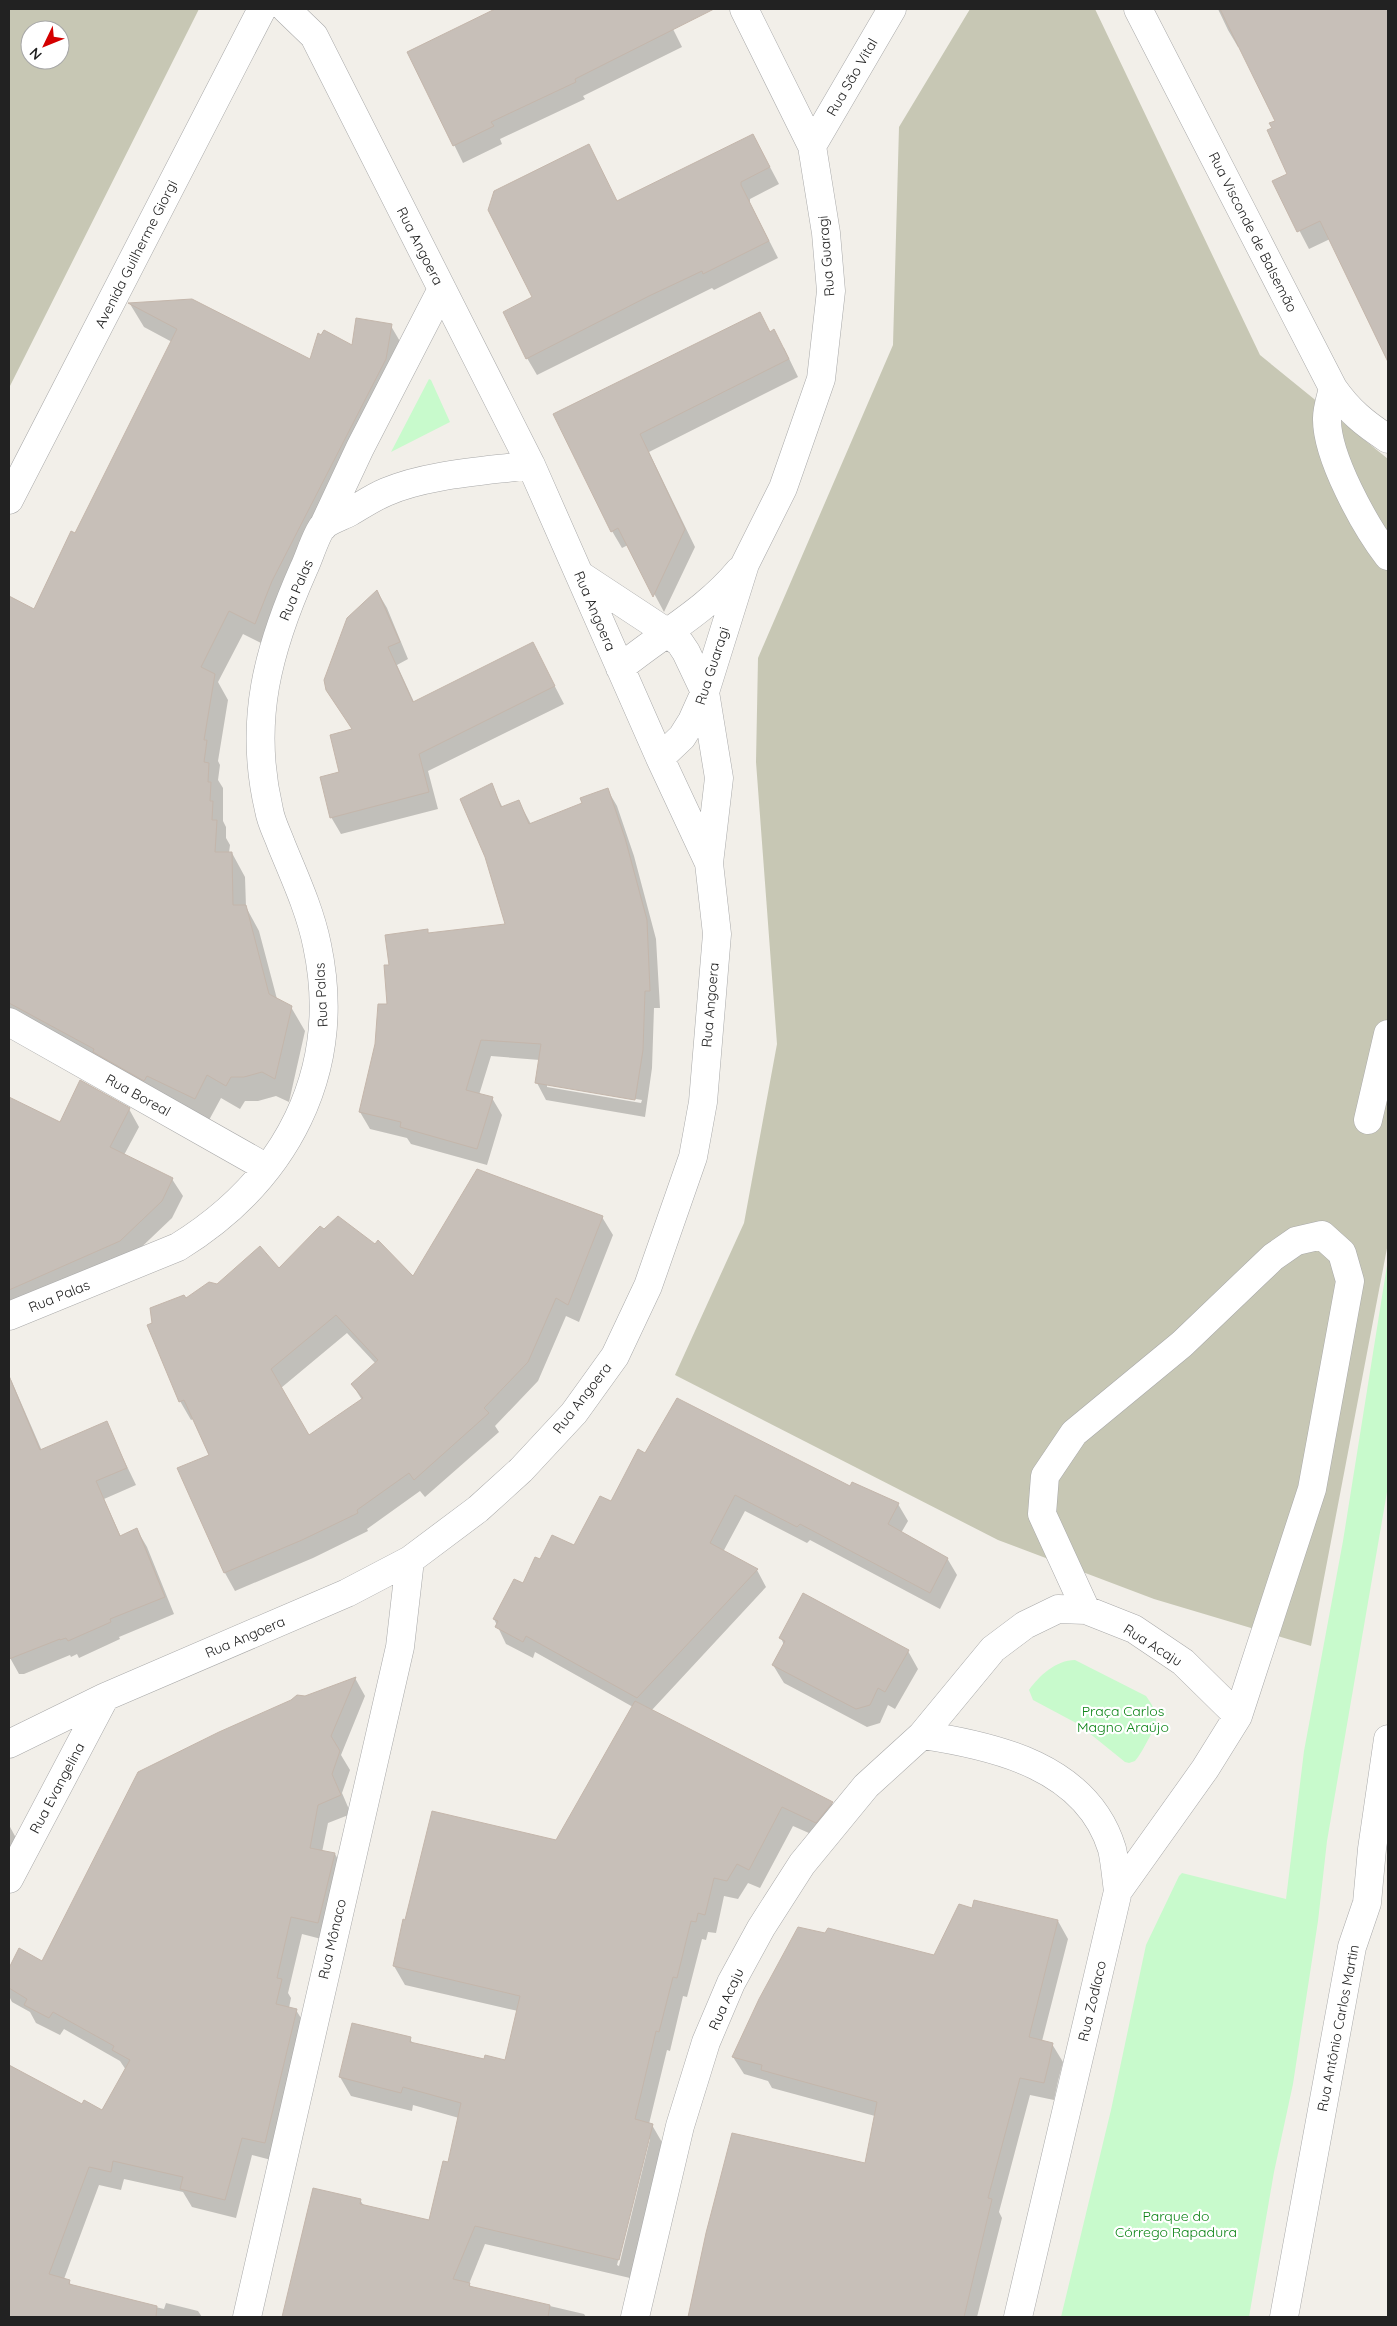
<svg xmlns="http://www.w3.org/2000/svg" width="1397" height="2326" font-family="Quicksand,sans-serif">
<rect width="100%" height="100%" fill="#f2efe9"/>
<!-- construction -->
<path fill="#c7c7b4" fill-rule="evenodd" d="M9 9H199L9 388ZM30 30H60V60H30Z
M970 9H1095L1260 355 1388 459V1243L1311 1646 1154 1599 998 1540 675 1375 744 1223 777 1044 756 762 758 658 893 345 899 127Z"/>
<!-- park -->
<path fill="#c8facc" d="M429 379 431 380 450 422 391 452Z
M1388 1259V1486L1327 1841 1318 1921 1293 2084 1274 2172 1249 2317H1061L1111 2110 1146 1945 1179 1876 1182 1873 1286 1899 1304 1751 1343 1541Z
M1075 1660 1146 1696C1159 1714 1159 1721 1148 1740 1144 1747 1140 1755 1135 1761L1129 1763 1125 1762 1078 1724 1033 1700 1029 1690C1039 1676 1056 1660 1075 1660Z"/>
<!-- shadow -->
<path fill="#0003" fill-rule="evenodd" d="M497 9H663L682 47 583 96 585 99 500 139 502 144 463 163 409 52Z
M1218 9H1388V362L1330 239 1309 249 1274 182 1289 174 1276 121 1240 46 1238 47 1228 30Z
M753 135 779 184 750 199V203L778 258 714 290 712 288 537 375 527 358 533 298 617 203Z
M192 301 311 361 353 347 391 326 405 350 269 647 243 634 218 682 228 700 218 761 220 765 218 780 223 788V821L226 827V838L230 845 229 853H232L245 877 246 907 259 931 277 999 291 1007 305 1031 289 1102 276 1096 258 1101H245L240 1109 221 1098 208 1122 9 1016V656L27 638 75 534 172 342 144 327 130 304Z
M784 348 798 377 649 452 695 547 664 612 628 545 622 548 612 531 555 414Z
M377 591 387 608 408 659 397 665 414 702 533 644 564 704 428 771 438 809 341 834 331 817 340 773 353 730Z
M491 785 503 808 519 802 531 824 584 804 607 789 617 806 634 856 656 939 660 1008H654L652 1068 645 1117 546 1100 537 1083 540 1060 491 1056 479 1095 492 1098 502 1115 487 1165 411 1144 407 1138 370 1129 360 1112 389 1006 390 966 427 930 429 934 507 925ZM547 1084 642 1100 641 1103 547 1087Z
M129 1109 139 1127 124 1155 172 1179 183 1196 172 1218 130 1258 9 1310 10 1111 60 1124Z
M602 1217 613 1235 579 1322 566 1316 538 1381 495 1426 499 1432 425 1497 420 1491 367 1529 368 1531 313 1558 235 1591 225 1573 210 1456 193 1419 191 1420 180 1401 149 1325 186 1300 217 1285 279 1270 413 1278ZM347 1333 376 1364 352 1384 362 1400 308 1437 281 1388Z
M9 1375 42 1451 106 1423 136 1485 104 1499 121 1537 137 1530 147 1547 174 1614 119 1637 120 1639 79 1658 77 1654 71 1657 70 1655 24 1674H19L9 1656Z
M645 1454 851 1487 898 1504 908 1521 901 1533 947 1558 957 1575 940 1609 810 1540 807 1543 745 1511 723 1552 757 1570 766 1587 651 1711 832 1803 843 1822 827 1841 793 1826 760 1888 748 1883 738 1899 724 1896 716 1933 708 1932 706 1940 702 1939 687 1997 683 1996 670 2051 667 2050 649 2124 652 2125 663 2144 630 2278 485 2244 469 2284 472 2288 584 2314 586 2317H283L307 2213 360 2200 364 2206 430 2222 449 2163 459 2118 413 2105 412 2111 351 2096 340 2077 410 2039 413 2044 485 2061H506L518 2011 405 1985 394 1966 406 1921 557 1842 633 1707 535 1652 533 1658 506 1644 494 1619 523 1585 541 1561 574 1547 612 1503ZM648 2139H650L619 2266 617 2265Z
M781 1638 908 1651 918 1669 895 1709 888 1705 880 1723 867 1727 784 1683 773 1665 784 1645Z
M355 1678 365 1696 341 1755 350 1770 342 1793 351 1814 328 1823 322 1852 335 1854 345 1872 329 1941 302 1934 288 1993 291 1998 289 2008 296 2010 307 2028 275 2161 252 2155 236 2218 192 2207 183 2192 124 2179 121 2190 99 2185 64 2279 69 2281 72 2287 164 2309 166 2303 198 2311 202 2317H9V2067L83 2105 102 2111 126 2070 120 2061 64 2029 60 2035 36 2023 30 2012 12 2002 9 1996V1970L19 1950 43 1963 305 1698Z
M9 1825 16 1838 9 1851Z
M973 1909 1058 1921 1068 1939 1042 2041 1052 2044 1063 2062 1058 2081 1054 2100 1030 2095 999 2212 1002 2218 977 2317H688L706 2236 866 2165 875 2116 772 2088 768 2081 744 2074 733 2057 935 1956Z"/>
<!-- building -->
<path fill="#c7bfb8" stroke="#c4b6ab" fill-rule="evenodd" d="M495 9H714L575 79 576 82 491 122 494 126 453 146 407 52Z
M1220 9H1388V362L1320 221 1297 232 1272 181 1287 174 1267 130 1272 128 1269 123 1275 121Z
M753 134 770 167 741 182V185L769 241 703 274 702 271 649 296 526 359 503 312 532 297 488 210 494 191 589 144 617 201Z
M192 299 310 359 318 333 321 335 324 330 352 345 356 318 392 324 386 359 272 581 255 624 229 611 201 667 215 674 204 740H207L204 762 209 763 208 782H211L210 801H213L212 820H217L215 852H232L233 905H246L269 994 292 1006 275 1079 262 1072 244 1077H231L226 1086 207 1075 195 1099 147 1076 144 1081 93 1052 94 1049 9 1003V596L34 609 71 531 75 533 177 329 128 303Z
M760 312 770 332 774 329 789 359 640 434 685 529 653 597 618 528 611 532 553 414Z
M377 590 400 642 388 647 413 702 533 642 555 686 419 754 429 792 330 818 320 777 339 772 330 735 352 729 326 690 324 680 347 618Z
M492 783 501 807 519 800 529 824 582 803 580 798 608 788 625 838 647 920 650 991H645L643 1050 635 1100 535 1083 541 1044 481 1040 466 1090 493 1097 477 1149 400 1127 401 1122 359 1112 375 1044 378 1004H387L384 965H389L385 935 428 929V933L505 924 485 857 460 799Z
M80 1080 130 1108 110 1147 173 1178 162 1201 120 1241 9 1290V1097L60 1122Z
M477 1169 603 1216 568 1305 556 1298 528 1362 484 1408 489 1413 414 1480 409 1473 357 1510 358 1513 302 1540 224 1573 177 1468 209 1455 184 1400 179 1402 147 1325 152 1323 150 1308 184 1295 186 1298 209 1282 217 1284 260 1246 279 1268 320 1226 324 1229 338 1216 375 1244 378 1240 413 1276ZM336 1315 378 1360 351 1384 363 1398 309 1435 271 1369Z
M9 1376 40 1450 107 1421 127 1468 96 1481 120 1536 137 1528 165 1597 110 1619 111 1622 68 1641 66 1638 60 1640V1639L9 1659Z
M677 1398 850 1486 852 1482 899 1503 888 1524 948 1558 930 1593 800 1524 797 1527 735 1495 710 1543 758 1569 637 1698 526 1636 523 1642 495 1627 498 1621 493 1619 514 1579 523 1583 535 1557 540 1559 552 1535 574 1545 600 1496 611 1501 638 1449 645 1453Z
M803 1593 909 1650 885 1692 878 1688 870 1705 856 1709 772 1665 785 1641 779 1638Z
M356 1677 331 1736 340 1751 332 1774 341 1795 318 1805 310 1848 335 1853 318 1923 291 1917 277 1978 282 1979 276 2004 297 2009 265 2143 242 2138 225 2200 180 2189 183 2177 113 2161 111 2172 89 2167 49 2274 70 2280 69 2284 157 2306 156 2317H9V2065L82 2104 84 2100 102 2110 130 2060 112 2050 114 2046 53 2012 49 2018 24 2005 27 1999 9 1988V1968L19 1948 42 1961 138 1772 219 1732 291 1700 297 1695 305 1696Z
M635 1701 833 1802 816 1823 782 1807 749 1870 737 1864 727 1881 714 1878 705 1915 698 1913 696 1922 691 1921 677 1978 673 1977 659 2032 656 2031 635 2119 653 2124 619 2260 475 2226 453 2279 470 2283 469 2286 550 2305 548 2317H282L313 2188 361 2199 360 2204 429 2220 443 2161 448 2162 461 2103 403 2087 401 2093 339 2077 352 2023 411 2037 410 2042 484 2059 485 2055 505 2060 520 1996 393 1966 403 1919 405 1920 432 1811 556 1840Z
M974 1900 1058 1920 1029 2037 1053 2043 1049 2063 1044 2083 1020 2078 988 2198 992 2199 964 2317H688L706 2233 732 2133 865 2163 877 2102 761 2070 762 2065 732 2057 759 1999 798 1927 825 1933 828 1928 934 1955 959 1904 972 1908Z"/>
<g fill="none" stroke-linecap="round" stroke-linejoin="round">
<!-- minor casing -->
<g stroke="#a9a9a9" stroke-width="29">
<path id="minor" d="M1138 9 1333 388C1349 411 1364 423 1388 439
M812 146 892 9
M1333 388C1331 397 1327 408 1327 418 1326 456 1365 526 1388 556
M9 500 262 9
M323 527 360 448 442 289
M580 575 668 633 680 643 686 652 705 692 719 778 709 863
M620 668C660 635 706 611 739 571
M660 758 682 737 692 721 705 692 745 564 783 488 821 379 831 291 826 233 812 146 744 9
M9 1022 267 1168
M1368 1120 1388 1034
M9 1316 178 1247C286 1180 344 1072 317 945 310 910 294 876 281 844 277 833 271 822 269 810 248 721 268 649 304 568 309 558 316 534 323 526 330 520 343 516 350 512 362 505 374 497 386 492 427 474 487 471 531 465
M9 1744 105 1697 347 1593 410 1560 478 1509 521 1470 574 1413 615 1356 648 1286 693 1157 703 1102 717 934 709 863 660 758 531 465 314 36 286 9
M9 1879 105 1697
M1118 1891C1116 1877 1115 1862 1112 1849 1087 1767 996 1746 922 1735L993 1649 1025 1625 1058 1609 1086 1610 1134 1629 1183 1662 1238 1716
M247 2317 400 1647 410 1560
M635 2317 680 2126 706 2042 731 1983 761 1928 802 1864 866 1786 922 1735
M1018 2317 1118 1891 1205 1769 1238 1716 1312 1489 1350 1281 1342 1253 1322 1235 1296 1241 1273 1257 1182 1344 1074 1433 1045 1476 1042 1514 1086 1610
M1284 2317 1352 1947 1367 1903 1372 1849 1388 1739"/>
</g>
<!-- minor -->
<use href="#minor" stroke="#fff" stroke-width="28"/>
</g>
<g text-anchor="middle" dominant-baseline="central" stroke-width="4.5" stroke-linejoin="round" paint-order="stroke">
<!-- street labels -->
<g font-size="14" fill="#222" stroke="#fff">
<text transform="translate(852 77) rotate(-60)">Rua São Vital</text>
<text transform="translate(1253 232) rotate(63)">Rua Visconde de Balsemão</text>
<text transform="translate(420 246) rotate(63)">Rua Angoera</text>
<text transform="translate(136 254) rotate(-63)">Avenida Guilherme Giorgi</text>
<text transform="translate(826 256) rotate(-95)">Rua Guaragi</text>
<text transform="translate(296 590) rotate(-67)">Rua Palas</text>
<text transform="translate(595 611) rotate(67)">Rua Angoera</text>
<text transform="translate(712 666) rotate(-72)">Rua Guaragi</text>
<text transform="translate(321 995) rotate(-93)">Rua Palas</text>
<text transform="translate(710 1005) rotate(-85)">Rua Angoera</text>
<text transform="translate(138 1095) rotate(29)">Rua Boreal</text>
<text transform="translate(59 1296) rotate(-22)">Rua Palas</text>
<text transform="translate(582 1398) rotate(-52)">Rua Angoera</text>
<text transform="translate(245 1637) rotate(-23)">Rua Angoera</text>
<text transform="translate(1153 1645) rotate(32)">Rua Acaju</text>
<text transform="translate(57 1788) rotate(-62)">Rua Evangelina</text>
<text transform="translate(332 1939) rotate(-77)">Rua Mônaco</text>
<text transform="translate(726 1999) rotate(-66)">Rua Acaju</text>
<text transform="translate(1092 2001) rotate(-77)">Rua Zodíaco</text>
<text transform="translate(1338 2028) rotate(-79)">Rua Antônio Carlos Martin</text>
</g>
<!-- park labels -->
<g font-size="14" fill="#0c8416" stroke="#fff">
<text x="1123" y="1711">Praça Carlos<tspan x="1123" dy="16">Magno Araújo</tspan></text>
<text x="1176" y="2216">Parque do<tspan x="1176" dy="16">Córrego Rapadura</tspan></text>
</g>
</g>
<!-- border -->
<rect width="1397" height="2326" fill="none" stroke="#222222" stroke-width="20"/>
<!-- north arrow -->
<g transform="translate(45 45) rotate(227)"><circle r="24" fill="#ffffff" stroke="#a7a7a7"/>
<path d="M0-4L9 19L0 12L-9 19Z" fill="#d40000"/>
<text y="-8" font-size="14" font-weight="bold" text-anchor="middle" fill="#222222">N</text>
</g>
</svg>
